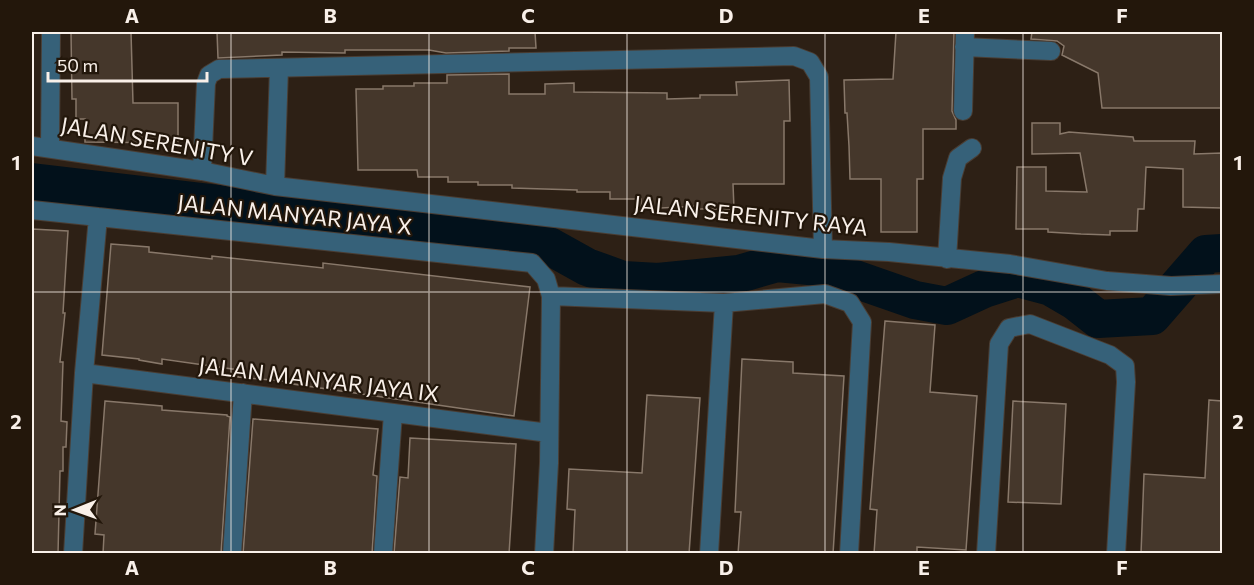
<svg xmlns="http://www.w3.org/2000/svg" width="1254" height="585" font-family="Commissioner,sans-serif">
<rect width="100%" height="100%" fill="#2d2015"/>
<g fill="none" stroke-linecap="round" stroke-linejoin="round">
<!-- river -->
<path stroke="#02111b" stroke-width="38" d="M32 182 542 242 587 267 623 280 658 282 739 274 777 263 809 266 849 277 915 300 947 306 984 289 1018 278 1051 287 1075 301 1098 319 1152 316 1206 254 1222 253"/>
</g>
<!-- building -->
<path fill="#45372b" stroke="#88786a" stroke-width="1.5" d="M71 32H131L133 103H178V143L85 142V119H76V99H72Z
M217 32H535L536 48H509V51L446 53 429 50H345V53L282 52V55L218 58Z
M896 32H954L952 111 956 120V129H923V179H917V232H881V179H850L849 146 847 113H845L844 80 893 79Z
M1032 32H1222V108H1102L1098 73 1062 55 1064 46 1057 41 1031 39Z
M509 74V94H545V84L574 83V92L667 93V99L700 98V95H737L736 82 789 80 790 121H784V184H733L734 209H699V206L641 209V199H610V192H577V190L512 188V185H478V182H448V177H418L417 170H358L356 89H383V86H414V83H447V75Z
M1032 123H1060V134L1069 132 1133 137 1134 141H1195L1194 154 1222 153V208L1183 207V169L1146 167 1144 209H1138L1137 231H1110V235L1081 234 1048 232V229H1016L1017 167H1046V191L1087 192 1080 153 1032 154Z
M32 229 68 231 63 313H65L60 362H63L61 421 67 422 66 447H63V471H60L58 554H32Z
M111 244 149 247V252L212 259V256L323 268V263L530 287 514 416 293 384V382L238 377 239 370 162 359V364L139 360V359L102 355Z
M885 321 935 325 930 392 977 396 966 550 917 547V554H874L877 510 870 509Z
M742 359 793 362V373L844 376 833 554H738L741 512H735Z
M647 395 700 398 689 554H573L575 510 567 509 569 469 642 473Z
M1209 400 1222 401V554H1141L1144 474 1205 478Z
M105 401 162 406V410L227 415V416L230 417 221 554H103L104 535 95 534Z
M1013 401 1066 404 1061 504 1008 502Z
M253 419 378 429 373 475 377 476 372 554H243Z
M410 438 516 444 509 554H394L400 477 408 478Z"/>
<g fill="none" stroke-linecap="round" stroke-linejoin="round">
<!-- street casing -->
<g stroke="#4a3d33" stroke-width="20">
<path id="street" d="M964 47 1051 51
M963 111 965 32
M32 146 202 171 275 186 823 249 889 252 1010 264 1107 281 1171 286 1222 284
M50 147 51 32
M202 171 206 83 209 75 219 69 794 56 810 62 819 77 823 249
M275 186 279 68
M32 210 532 263 546 279 551 296 549 463 544 554
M947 259 952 178 958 158 972 148
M551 296 724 303 825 294 850 303 862 322 849 554
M84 373 549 433
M73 554 84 373 98 217
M232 554 243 393
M383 554 393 413
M709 554 724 303
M986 554 999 344 1009 328 1030 324 1110 355 1125 366 1126 382 1116 554"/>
</g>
<!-- street -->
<use href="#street" stroke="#366179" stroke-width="18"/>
</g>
<!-- grid -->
<path fill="none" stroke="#f9f0e9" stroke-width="1.5" stroke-opacity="0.55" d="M231 32V554M429 32V554M627 32V554M825 32V554M1023 32V554M32 292H1222"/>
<g text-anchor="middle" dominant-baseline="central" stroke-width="4.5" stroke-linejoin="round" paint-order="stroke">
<!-- street labels -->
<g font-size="22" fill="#f9f0e9" stroke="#23170b">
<text transform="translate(157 141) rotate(10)">JALAN SERENITY V</text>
<text transform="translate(295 214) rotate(6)">JALAN MANYAR JAYA X</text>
<text transform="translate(751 215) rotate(6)">JALAN SERENITY RAYA</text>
<text transform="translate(319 379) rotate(7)">JALAN MANYAR JAYA IX</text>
</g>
</g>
<!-- border -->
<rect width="1254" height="585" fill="none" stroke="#23170b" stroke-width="66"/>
<!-- north arrow -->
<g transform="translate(75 510) rotate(269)" stroke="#23170b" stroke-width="4.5" paint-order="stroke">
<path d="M0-4.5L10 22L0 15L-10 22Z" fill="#f9f0e9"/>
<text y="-9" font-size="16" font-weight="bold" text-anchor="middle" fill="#f9f0e9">N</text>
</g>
<!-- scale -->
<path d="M48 72v9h159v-9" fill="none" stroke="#f9f0e9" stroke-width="3"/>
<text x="57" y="72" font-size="18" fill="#f9f0e9" stroke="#23170b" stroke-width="4.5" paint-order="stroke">50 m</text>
<rect x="33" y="33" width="1188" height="519" fill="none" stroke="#f9f0e9" stroke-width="2"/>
<g font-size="20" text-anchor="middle" font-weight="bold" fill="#f9f0e9">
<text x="132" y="23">A</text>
<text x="330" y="23">B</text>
<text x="528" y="23">C</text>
<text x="726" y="23">D</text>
<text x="924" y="23">E</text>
<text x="1122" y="23">F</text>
<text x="16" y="170">1</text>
<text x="1238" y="170">1</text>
<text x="16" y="429">2</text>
<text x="1238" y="429">2</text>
<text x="132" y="575">A</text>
<text x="330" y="575">B</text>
<text x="528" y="575">C</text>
<text x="726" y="575">D</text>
<text x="924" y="575">E</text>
<text x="1122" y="575">F</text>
</g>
</svg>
